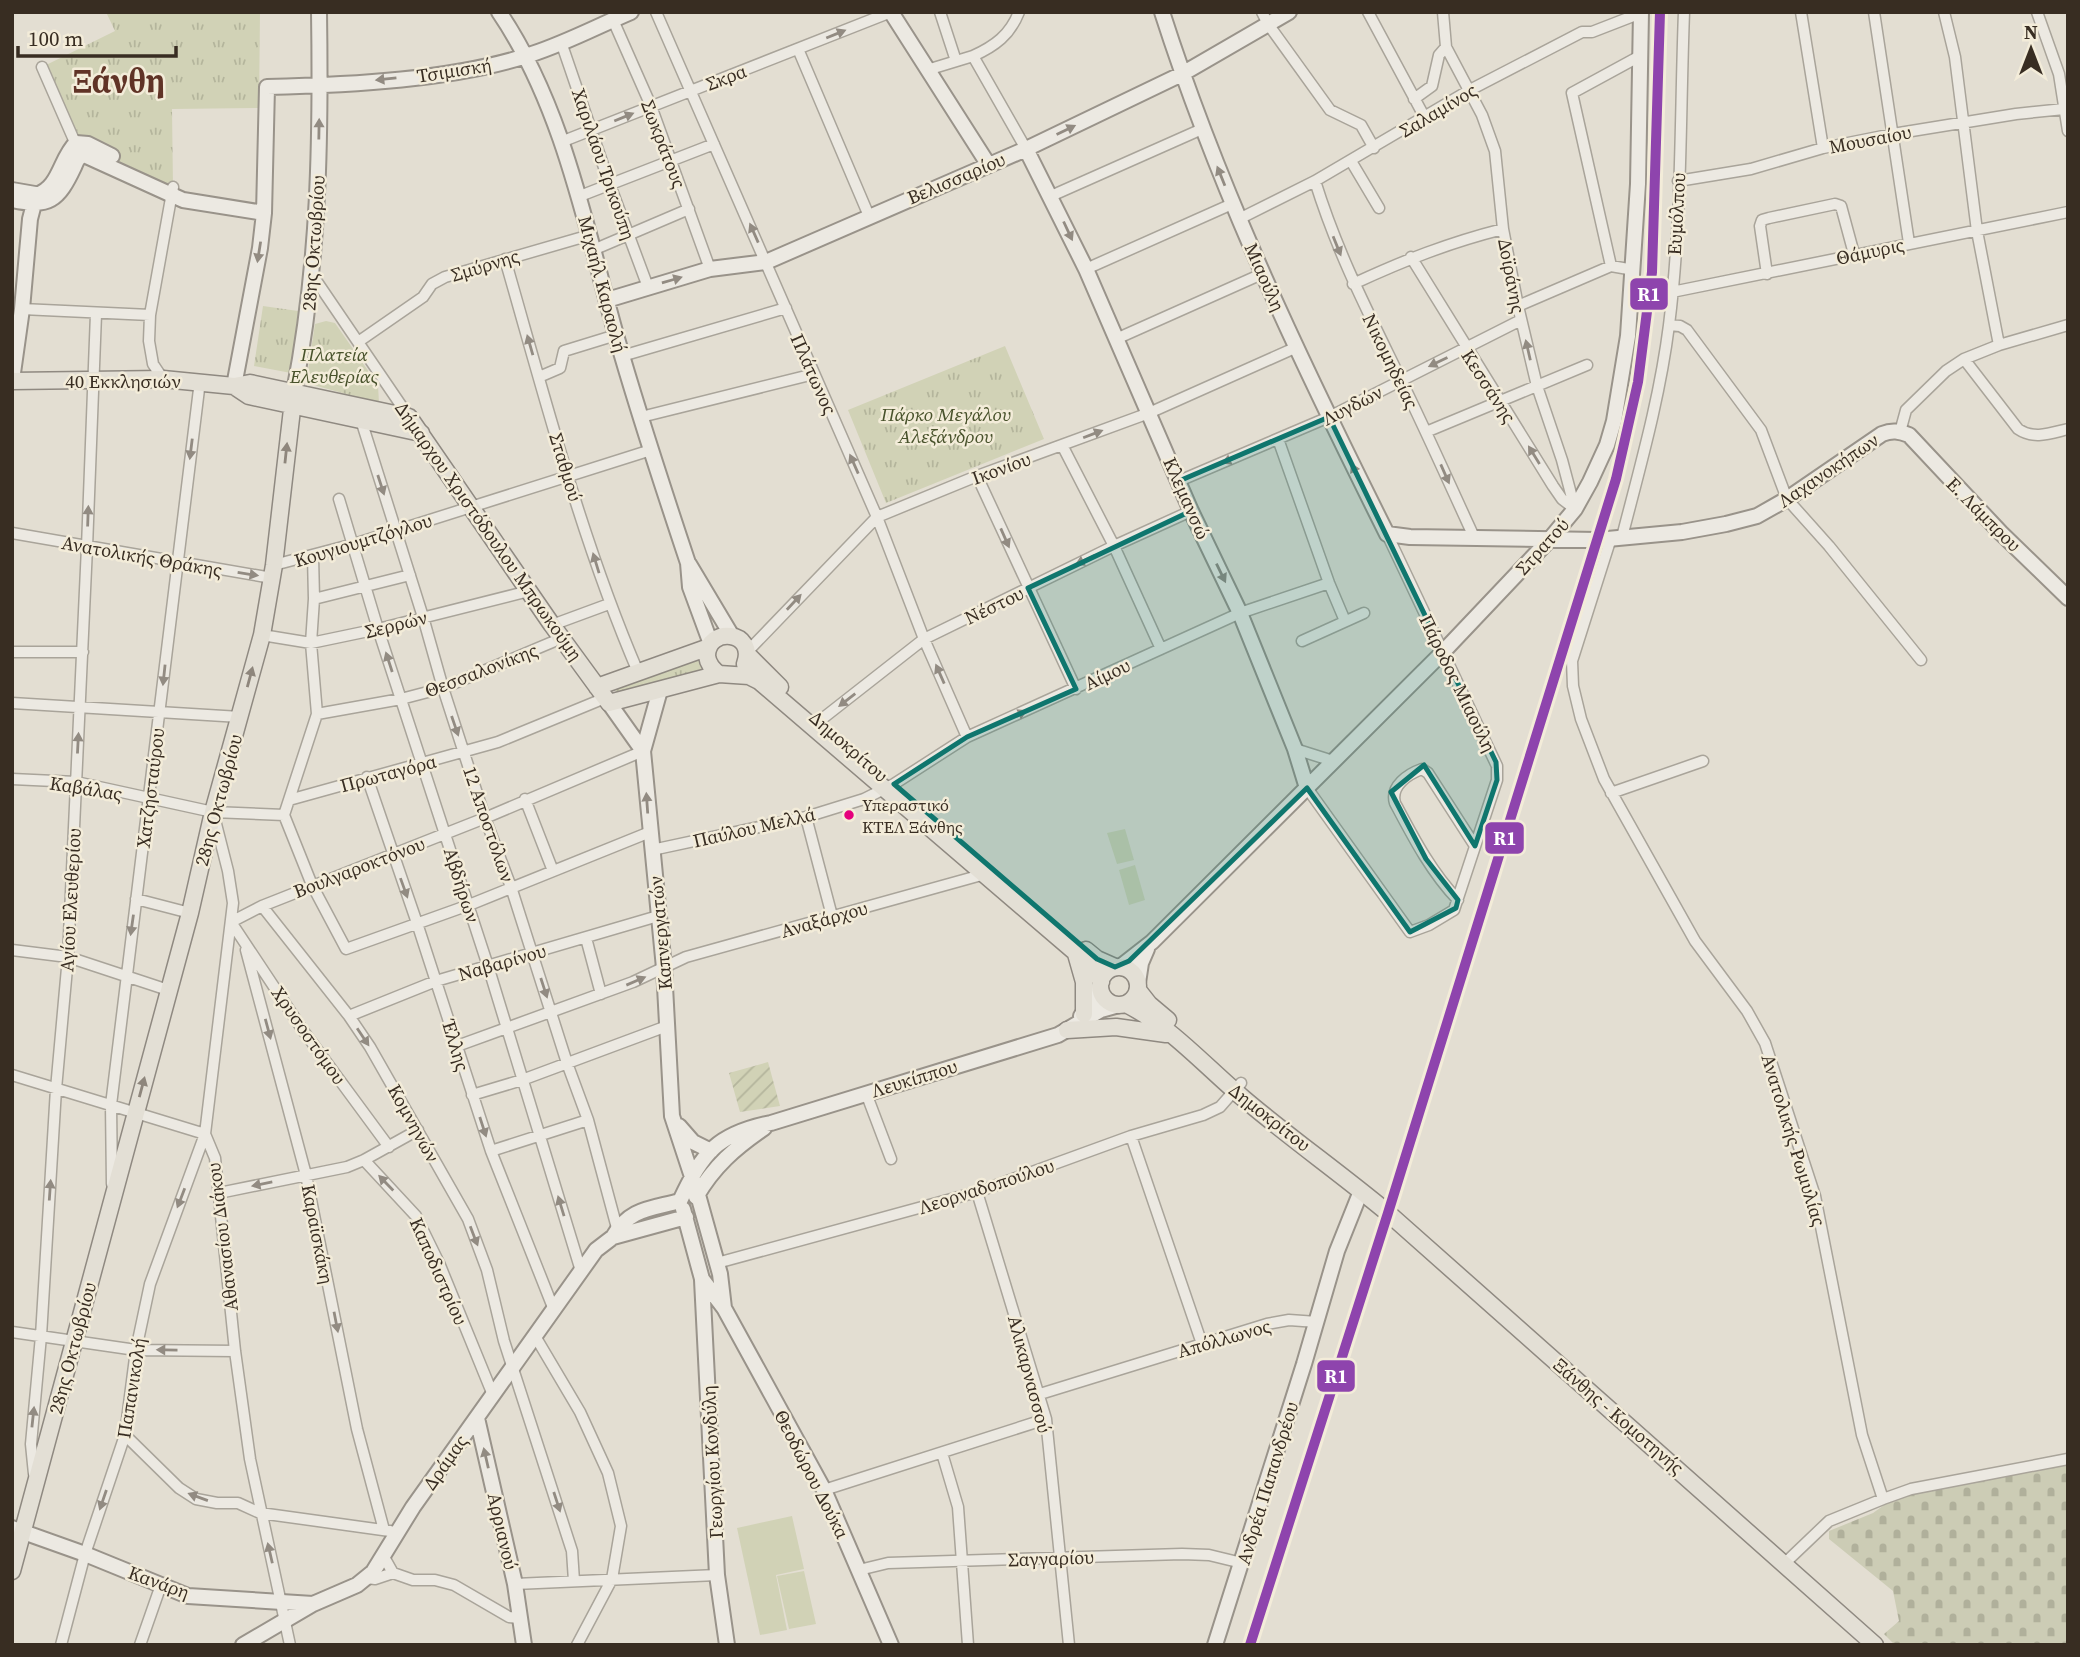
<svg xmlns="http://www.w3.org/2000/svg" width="2080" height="1657" font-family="'Source Serif 4',serif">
<defs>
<pattern id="cemetery-stones" width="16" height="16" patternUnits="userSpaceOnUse" patternTransform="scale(1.75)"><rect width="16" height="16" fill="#ccccb5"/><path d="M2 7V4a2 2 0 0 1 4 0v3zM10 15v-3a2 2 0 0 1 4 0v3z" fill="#b0b09b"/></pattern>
<pattern id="park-tufts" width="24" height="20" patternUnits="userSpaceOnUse" patternTransform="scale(1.75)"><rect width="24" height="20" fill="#d1d2b6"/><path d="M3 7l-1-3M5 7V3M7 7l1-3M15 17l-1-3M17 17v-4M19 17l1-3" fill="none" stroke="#b4b59c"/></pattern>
<pattern id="garden-furrows" width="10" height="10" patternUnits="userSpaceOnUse" patternTransform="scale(1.75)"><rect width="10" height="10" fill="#d1d2b6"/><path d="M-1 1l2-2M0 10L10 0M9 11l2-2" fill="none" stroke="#b4b59c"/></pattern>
</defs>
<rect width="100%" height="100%" fill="#e3ded2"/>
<!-- grass -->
<path fill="#d1d2b6" d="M1125 829 1134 860 1117 864 1107 833Z
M1135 865 1145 900 1129 905 1119 870Z
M792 1516 804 1569 776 1575 787 1630 760 1635 737 1528Z
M804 1571 816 1624 789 1629 777 1576Z"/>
<!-- cemetery -->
<path fill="url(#cemetery-stones)" d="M2068 1464V1645H1895L1884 1634 1899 1621 1893 1591 1829 1539V1531L1873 1513 1894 1498Z"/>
<!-- park -->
<path fill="url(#park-tufts)" d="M106 12H260L259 108 172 109 173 187 78 142 42 67 115 31Z
M263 306 298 311 291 373 254 366Z
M326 321 335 323 378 385 379 403 306 383 315 324Z
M1005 346 1044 439 886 503 848 410Z
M700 658 703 665 699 672 617 695 615 687Z"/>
<!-- garden -->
<path fill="url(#garden-furrows)" d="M768 1062 780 1106 740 1112 729 1073Z"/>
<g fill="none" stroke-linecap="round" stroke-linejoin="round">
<!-- street casing -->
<g stroke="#a9a49a" stroke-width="13">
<path id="street" d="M656 12 877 517 924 639 967 737
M940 12 956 61
M1262 12 1268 24 1330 110 1361 125 1374 148
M1368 12 1425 118
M1443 12 1446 47 1482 115 1495 151 1503 229 1518 306 1537 386 1562 460 1575 509
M1801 12 1823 148
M1874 12 1909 243
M1944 12 1955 57 1977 231 1999 345
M2037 12 2059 74 2068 131
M613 20 651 106 710 269
M561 42 610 185 648 287
M798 49 869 216
M973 56C995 46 1010 35 1019 12
M42 67 77 147
M927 70 973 56 1026 149
M1414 99 1432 86 1439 55 1446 47
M561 142 891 12
M1351 161 1379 208
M1315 181C1338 255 1369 314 1402 382 1427 433 1450 485 1474 537
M1678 181 1751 169 1823 148 1893 134 2016 114 2064 109
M580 196 714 144
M1051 196 1202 129
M1239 219 1315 181 1468 91 1582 32H1592L1641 13
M593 250 689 209
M1411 257 1553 486 1562 499 1575 509
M505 259C545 398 581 539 638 672
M1611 266 1572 93 1640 56
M1086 269 1232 204
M1767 274 1760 226 1762 220 1769 218 1835 204 1841 206 1854 254
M313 276 409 417
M1353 284C1405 260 1448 243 1503 229
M1672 292 2068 212
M1518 306 1611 266 1634 270
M22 309 150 315
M1669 325 1680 326 1687 330 1761 430 1787 499 1829 546 1921 660
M1116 339 1264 273
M358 342 423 297 432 284 445 277 590 235
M622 356 786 308
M1964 359 2018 429C2034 440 2051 433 2068 429
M539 377 560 368 564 351 616 335
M163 379 153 364 149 341 150 315 173 187
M641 417 814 374
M361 420 423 617 443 688 485 818 511 887 567 1063 588 1120 617 1228
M1426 432 1587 365
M1900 432 1906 410 1946 371 1964 359 1999 345 2068 325
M1278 439 1329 583 1345 621
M1062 445 1114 546 1161 649
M977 476 1076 689
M1179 481 1329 417 1521 320
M339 499 378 629 488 966 581 1271
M12 533 272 578
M1622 537C1640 467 1660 397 1669 325 1682 222 1680 116 1684 12
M1611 538 1572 661 1573 686 1581 719 1604 779 1695 941 1747 1011 1765 1043 1815 1196 1862 1435 1883 1499
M274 565 354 544 651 450
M314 599 410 575
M552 625 609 604
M262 635 311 643 378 629 529 591
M1302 641 1364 613
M12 652H83
M747 652 877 517 977 476 1149 413 1297 347
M12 703 240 717
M317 714 401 699 443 688 562 638
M813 726 924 639 1114 546 1191 511
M1295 749 1333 761
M367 777 417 923 491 1151 554 1310
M12 779 76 782 213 812 284 815
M1307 788 1410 932 1429 925 1454 910 1497 780V766L1387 534
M1611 793 1703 761
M525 799 553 871
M289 800 498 742 605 698
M284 815 312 885 346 949 469 905 650 832
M284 815 317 714 311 643 314 599 313 556
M214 816 228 871 233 903 205 1134 215 1158 235 1351 250 1459 290 1645
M806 817 832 916
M652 850 806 817 864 799 894 784 967 737 1240 613 1329 583
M136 899 190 913
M1458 900C1431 872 1413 837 1395 803 1390 786 1408 774 1422 769L1428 773 1475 846
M262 906 349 1016 370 1047 468 1219 487 1270 504 1341 572 1551 574 1581
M586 938 601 994
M12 950 68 957 168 990
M246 950 306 1175 357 1429 384 1530
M349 1016 436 981 658 916
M457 1046 633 982 686 957 985 874
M12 1075 205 1134
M866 1093 891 1159
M472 1095 522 1080 667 1026
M1131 1136 1202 1344
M389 1147 302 1029 231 922 262 906 485 818 643 751
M491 1151 588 1120
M364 1160 416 1216 439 1263 493 1395
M112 1184 111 1105 200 381
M977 1192 1046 1419 1069 1645
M219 1193 347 1167 364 1160 418 1130
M717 1263 977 1192 1131 1136 1203 1115 1220 1107 1241 1083
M12 1332 136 1350 235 1351
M535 1336 580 1412 608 1473 621 1526 612 1579 577 1645
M1040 1394 1267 1324 1289 1320 1317 1322
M125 1435 179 1488 196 1499 217 1503H238L260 1513 390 1531
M942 1453 958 1507 968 1645
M34 1474 31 1444 41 1336 56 1089 68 957 87 547 96 314
M824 1490 1046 1419
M384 1557 393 1573 413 1580H435L454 1585 509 1617 519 1618
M1785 1563 1829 1521 1883 1499 1911 1489 2068 1459
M859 1570 888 1563 1182 1554 1209 1555 1242 1563
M366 1578 375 1579 393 1573
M515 1584 717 1575
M61 1645 85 1554 125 1435 136 1350 150 1284 205 1134
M140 1645 161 1585"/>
</g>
<!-- secondary casing -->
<g stroke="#99938a" stroke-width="18">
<path id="secondary" d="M499 12C563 106 586 228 616 335 638 412 663 488 688 563L690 587 711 644
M891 12 988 164
M1162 12C1220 193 1302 364 1387 534L1410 537 1597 540 1682 532 1726 524 1757 516 1787 499 1882 434C1892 430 1899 431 1909 435L2001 533 2068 598
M1026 149 1086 269 1191 511 1240 613 1295 749 1307 788
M12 190 35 194
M36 195C60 188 60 158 76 143L88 144 112 156
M12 200C49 208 58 201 74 167 77 160 77 158 84 155L183 200 264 213
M607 300 710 269 766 262 1026 149 1182 74 1289 12
M12 380 22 309 30 219 36 196
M234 386 260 248 264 213 267 87C349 85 455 80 532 54 566 43 598 26 631 12
M294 392C319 264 321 141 319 12
M689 564 732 636
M660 690 643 751 664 968 672 1116 698 1195 720 1274 724 1308
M609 703 643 751
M1120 967 1152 942 1442 653 1550 539 1575 509 1590 482 1607 445 1614 421 1628 336 1638 184 1641 12
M1138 983 1141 963 1147 949
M1081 1016 1095 997 1100 985
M679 1126 693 1142 711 1151
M696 1197C714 1166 735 1148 764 1128
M680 1201C703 1152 717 1134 771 1123L1058 1035 1101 1010 1119 1005
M683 1209 702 1279 724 1308 824 1490 891 1645
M613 1237C629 1208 651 1209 680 1201
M702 1280 717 1575 727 1645
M477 1418 515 1584 524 1645
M12 1528 85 1554 188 1596 313 1604
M243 1645 313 1604 357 1585 373 1572 413 1507 596 1250 613 1237 686 1217
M1215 1645 1304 1364 1337 1251 1361 1191"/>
</g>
<!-- primary casing -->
<g stroke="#8f8981" stroke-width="19">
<path id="primary" d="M12 381 163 379 234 386 250 383 409 417 552 625 609 703 719 674 749 676 759 681 1075 952 1094 969 1101 982
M234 386 249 396 421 433
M747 654 780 687
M719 674C712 669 708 664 707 656 707 626 757 630 745 664
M597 687 709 647
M1086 950 1097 959 1115 967
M1076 954 1084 982V1014
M1100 986a19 19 0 1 1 38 0a19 19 0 1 1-38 0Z
M1138 990 1149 1004 1168 1020
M1126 1004C1170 1026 1205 1066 1243 1098 1290 1138 1340 1173 1388 1213L1875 1645
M1067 1030 1116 1027 1166 1034
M12 1571 190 913 213 812 262 635 274 565 294 392"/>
</g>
<!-- street -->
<use href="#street" stroke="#ece9e2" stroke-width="10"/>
<!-- secondary -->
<use href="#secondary" stroke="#ece9e2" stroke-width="14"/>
<!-- primary -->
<use href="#primary" stroke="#e3dfd5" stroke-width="16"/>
<!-- rail-1 casing -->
<g stroke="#f3ecd9" stroke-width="16">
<path id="rail-1" d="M1250 1645 1388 1213 1616 479 1638 382 1652 272 1660 12"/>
</g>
<!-- rail-1 -->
<use href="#rail-1" stroke="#8e44ad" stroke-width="10"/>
</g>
<!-- one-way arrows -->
<defs><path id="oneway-solid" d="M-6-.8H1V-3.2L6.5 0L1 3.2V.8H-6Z" transform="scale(1.75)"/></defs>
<g fill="#928b82">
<use href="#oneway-solid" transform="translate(836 34) rotate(-22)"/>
<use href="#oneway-solid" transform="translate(386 79) rotate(174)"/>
<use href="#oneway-solid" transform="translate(624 117) rotate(-22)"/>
<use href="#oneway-solid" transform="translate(319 129) rotate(-89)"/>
<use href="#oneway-solid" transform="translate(1066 130) rotate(-26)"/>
<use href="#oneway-solid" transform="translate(1221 176) rotate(-112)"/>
<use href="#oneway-solid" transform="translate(1068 231) rotate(65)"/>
<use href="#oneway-solid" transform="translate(754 233) rotate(-114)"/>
<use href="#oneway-solid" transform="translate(1337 246) rotate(68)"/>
<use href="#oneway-solid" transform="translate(259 252) rotate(99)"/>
<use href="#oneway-solid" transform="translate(672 280) rotate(-16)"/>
<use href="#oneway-solid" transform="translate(530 345) rotate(-106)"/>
<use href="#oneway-solid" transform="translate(1528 350) rotate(-103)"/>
<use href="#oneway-solid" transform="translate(1438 362) rotate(154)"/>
<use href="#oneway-solid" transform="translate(1093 434) rotate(-21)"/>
<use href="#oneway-solid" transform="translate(191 449) rotate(97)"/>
<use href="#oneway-solid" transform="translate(1534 455) rotate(-122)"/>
<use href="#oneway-solid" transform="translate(1232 459) rotate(157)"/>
<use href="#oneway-solid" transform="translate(854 464) rotate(-114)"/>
<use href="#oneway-solid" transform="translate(1356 473) rotate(-117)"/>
<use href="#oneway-solid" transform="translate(1445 474) rotate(66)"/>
<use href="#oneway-solid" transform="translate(381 485) rotate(72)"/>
<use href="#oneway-solid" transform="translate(88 516) rotate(-88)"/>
<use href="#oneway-solid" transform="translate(1005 538) rotate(66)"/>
<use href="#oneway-solid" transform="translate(1085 560) rotate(154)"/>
<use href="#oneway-solid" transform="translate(596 563) rotate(-107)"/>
<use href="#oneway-solid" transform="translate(1221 573) rotate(64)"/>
<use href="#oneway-solid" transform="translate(248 574) rotate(9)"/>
<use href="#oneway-solid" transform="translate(794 602) rotate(-47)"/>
<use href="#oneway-solid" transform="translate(389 662) rotate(-108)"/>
<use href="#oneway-solid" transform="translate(940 674) rotate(-114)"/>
<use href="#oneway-solid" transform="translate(164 675) rotate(96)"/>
<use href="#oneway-solid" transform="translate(847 700) rotate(142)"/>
<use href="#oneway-solid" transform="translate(1017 715) rotate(-24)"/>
<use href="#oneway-solid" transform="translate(455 726) rotate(71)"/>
<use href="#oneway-solid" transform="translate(78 743) rotate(-87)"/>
<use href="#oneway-solid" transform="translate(647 803) rotate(-94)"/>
<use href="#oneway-solid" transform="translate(404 888) rotate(70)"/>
<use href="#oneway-solid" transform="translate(132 925) rotate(98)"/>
<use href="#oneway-solid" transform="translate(636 981) rotate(-23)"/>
<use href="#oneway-solid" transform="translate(544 988) rotate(72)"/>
<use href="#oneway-solid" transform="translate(268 1029) rotate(75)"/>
<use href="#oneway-solid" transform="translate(363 1037) rotate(56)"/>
<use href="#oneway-solid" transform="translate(483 1127) rotate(72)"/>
<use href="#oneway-solid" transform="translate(386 1183) rotate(-134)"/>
<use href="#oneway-solid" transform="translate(262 1184) rotate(169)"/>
<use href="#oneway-solid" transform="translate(50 1190) rotate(-86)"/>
<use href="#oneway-solid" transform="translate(181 1198) rotate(111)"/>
<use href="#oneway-solid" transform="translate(561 1206) rotate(-107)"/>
<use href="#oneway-solid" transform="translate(474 1236) rotate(69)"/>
<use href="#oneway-solid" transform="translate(336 1322) rotate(79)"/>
<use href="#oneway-solid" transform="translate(167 1350) rotate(-179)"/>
<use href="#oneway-solid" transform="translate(33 1417) rotate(-84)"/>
<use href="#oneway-solid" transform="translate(486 1458) rotate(-103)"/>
<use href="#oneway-solid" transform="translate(198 1497) rotate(-160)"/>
<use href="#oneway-solid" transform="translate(103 1500) rotate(109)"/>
<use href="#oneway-solid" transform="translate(557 1502) rotate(72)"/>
<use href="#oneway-solid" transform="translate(270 1553) rotate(-103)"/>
</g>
<g fill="#8e867c">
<use href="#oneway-solid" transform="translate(286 453) rotate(-84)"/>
<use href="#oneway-solid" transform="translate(250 677) rotate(-75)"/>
<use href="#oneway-solid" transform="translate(142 1087) rotate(-75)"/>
</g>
<!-- marked area -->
<path fill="#0f766e" fill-opacity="0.2" stroke="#0f766e" stroke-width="5" stroke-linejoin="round" d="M1329 417 1496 762 1497 780 1475 846 1424 765 1391 792 1426 859 1458 900 1456 908 1410 932 1307 788 1129 961 1115 967 1097 959 894 784 967 737 1076 689 1028 588 1191 511 1179 481Z"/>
<!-- markers -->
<circle fill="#e5007d" stroke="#f3ecd9" stroke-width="2.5" cx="849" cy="815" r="6"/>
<g text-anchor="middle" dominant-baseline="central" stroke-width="5" stroke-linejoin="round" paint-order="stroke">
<!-- bus labels -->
<g font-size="17" fill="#382d22" stroke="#f3ecd9" text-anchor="start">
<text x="862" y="805">Υπεραστικό<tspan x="862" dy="22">ΚΤΕΛ Ξάνθης</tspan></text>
</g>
<!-- street labels -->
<g font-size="19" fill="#382d22" stroke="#f3ecd9">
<text transform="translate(454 70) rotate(-9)">Τσιμισκή</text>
<text transform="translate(726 77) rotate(-21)">Σκρα</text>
<text transform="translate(1438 110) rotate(-31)">Σαλαμίνος</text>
<text transform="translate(1870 139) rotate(-11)">Μουσαίου</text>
<text transform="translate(664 144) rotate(69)">Σωκράτους</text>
<text transform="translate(604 164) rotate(71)">Χαριλάου Τρικούπη</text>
<text transform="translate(956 178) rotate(-23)">Βελισσαρίου</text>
<text transform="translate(1676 214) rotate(-87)">Ευμόλπου</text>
<text transform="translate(313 243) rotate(-86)">28ης Οκτωβρίου</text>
<text transform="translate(1870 251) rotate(-12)">Θάμυρις</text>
<text transform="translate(485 265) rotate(-17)">Σμύρνης</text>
<text transform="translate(1512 276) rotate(79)">Δοϊράνης</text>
<text transform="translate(1265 277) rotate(66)">Μιαούλη</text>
<text transform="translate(603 284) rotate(75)">Μιχαήλ Καραολή</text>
<text transform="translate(1391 361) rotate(64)">Νικομηδείας</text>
<text transform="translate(814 374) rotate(66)">Πλάτωνος</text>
<text x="123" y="381">40 Εκκλησιών</text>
<text transform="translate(1489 386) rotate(57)">Κεσσάνης</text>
<text transform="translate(1352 405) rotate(-27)">Λυγδών</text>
<text transform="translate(566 467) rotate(73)">Σταθμού</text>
<text transform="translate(1001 468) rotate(-20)">Ικονίου</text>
<text transform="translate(1828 470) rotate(-34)">Λαχανοκήπων</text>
<text transform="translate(1187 498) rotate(66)">Κλεμανσώ</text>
<text transform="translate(1984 514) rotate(45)">Ε. Λάμπρου</text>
<text transform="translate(489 531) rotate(55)">Δήμαρχου Χριστόδουλου Μπρωκούμη</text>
<text transform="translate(363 540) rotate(-17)">Κουγιουμτζόγλου</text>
<text transform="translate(1542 546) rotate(-48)">Στρατού</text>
<text transform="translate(142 556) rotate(10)">Ανατολικής Θράκης</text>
<text transform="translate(994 605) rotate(-26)">Νέστου</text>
<text transform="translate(396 624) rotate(-14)">Σερρών</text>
<text transform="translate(481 670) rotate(-21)">Θεσσαλονίκης</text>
<text transform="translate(1107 674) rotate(-26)">Αίμου</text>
<text transform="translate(1458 683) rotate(64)">Πάροδος Μιαούλη</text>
<text transform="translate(849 746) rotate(41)">Δημοκρίτου</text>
<text transform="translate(388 773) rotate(-15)">Πρωταγόρα</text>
<text transform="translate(86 788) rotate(9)">Καβάλας</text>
<text transform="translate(150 788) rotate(-83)">Χατζησταύρου</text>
<text transform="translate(218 800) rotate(-75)">28ης Οκτωβρίου</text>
<text transform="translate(489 824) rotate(71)">12 Αποστόλων</text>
<text transform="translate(754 827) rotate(-13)">Παύλου Μελλά</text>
<text transform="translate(359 867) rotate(-21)">Βουλγαροκτόνου</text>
<text transform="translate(462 885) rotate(72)">Αβδήρων</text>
<text transform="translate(70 900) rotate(-87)">Αγίου Ελευθερίου</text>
<text transform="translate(824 919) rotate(-16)">Αναξάρχου</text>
<text transform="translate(660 933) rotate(-95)">Καπνεργατών</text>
<text transform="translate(502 962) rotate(-16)">Ναβαρίνου</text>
<text transform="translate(309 1035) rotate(55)">Χρυσοστόμου</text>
<text transform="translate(456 1045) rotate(73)">Έλλης</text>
<text transform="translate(914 1078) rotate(-17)">Λευκίππου</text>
<text transform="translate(1270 1117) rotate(38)">Δημοκρίτου</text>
<text transform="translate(414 1123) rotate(61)">Κομνηνών</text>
<text transform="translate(1794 1140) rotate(73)">Ανατολικής Ρωμυλίας</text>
<text transform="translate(986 1186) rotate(-18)">Λεορναδοπούλου</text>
<text transform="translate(318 1234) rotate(79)">Καραϊσκάκη</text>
<text transform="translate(222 1237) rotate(-97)">Αθανασίου Διάκου</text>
<text transform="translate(439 1271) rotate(66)">Καποδιστρίου</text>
<text transform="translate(1224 1338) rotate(-16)">Απόλλωνος</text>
<text transform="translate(72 1348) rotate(-75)">28ης Οκτωβρίου</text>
<text transform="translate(1030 1374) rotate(75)">Αλικαρνασσού</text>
<text transform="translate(131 1388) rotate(-81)">Παπανικολή</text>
<text transform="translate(1619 1416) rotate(41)">Ξάνθης - Κομοτηνής</text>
<text transform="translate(445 1462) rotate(-55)">Δράμας</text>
<text transform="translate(712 1462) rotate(-93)">Γεωργίου Κονδύλη</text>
<text transform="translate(812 1474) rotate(63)">Θεοδώρου Δούκα</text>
<text transform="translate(1267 1483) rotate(-73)">Ανδρέα Παπανδρέου</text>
<text transform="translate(503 1531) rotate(77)">Αρριανού</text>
<text transform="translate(1051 1558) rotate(-2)">Σαγγαρίου</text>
<text transform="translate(159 1582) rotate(20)">Κανάρη</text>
</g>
<!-- park labels -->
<g font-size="19" font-style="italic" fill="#48522b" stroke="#f3ecd9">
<text x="334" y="354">Πλατεία<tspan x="334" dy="22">Ελευθερίας</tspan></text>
<text x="946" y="414">Πάρκο Μεγάλου<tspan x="946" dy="22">Αλεξάνδρου</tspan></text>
</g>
<!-- town labels -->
<g font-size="33" font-weight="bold" fill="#603326" stroke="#f3ecd9">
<text x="119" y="80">Ξάνθη</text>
</g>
</g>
<g stroke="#f3ecd9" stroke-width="2.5">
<rect x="1629" y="277" width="40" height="34" rx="7" fill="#8e44ad"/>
<rect x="1484" y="821" width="41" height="34" rx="7" fill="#8e44ad"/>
<rect x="1316" y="1359" width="40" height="34" rx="7" fill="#8e44ad"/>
</g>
<g font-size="19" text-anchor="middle" font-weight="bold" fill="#fff">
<text x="1649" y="301">R1</text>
<text x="1505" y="845">R1</text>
<text x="1336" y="1383">R1</text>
</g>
<!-- border -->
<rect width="2080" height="1657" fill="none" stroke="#382d22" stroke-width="28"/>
<!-- north arrow -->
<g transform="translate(2031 49)" stroke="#f3ecd9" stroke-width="5" paint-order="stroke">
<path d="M0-5L12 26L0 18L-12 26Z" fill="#382d22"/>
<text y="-10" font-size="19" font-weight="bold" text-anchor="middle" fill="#382d22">N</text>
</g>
<!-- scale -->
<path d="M18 46v10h158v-10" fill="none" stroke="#382d22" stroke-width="3.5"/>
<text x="28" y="46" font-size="21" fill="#382d22" stroke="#f3ecd9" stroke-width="5" paint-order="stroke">100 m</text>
</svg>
